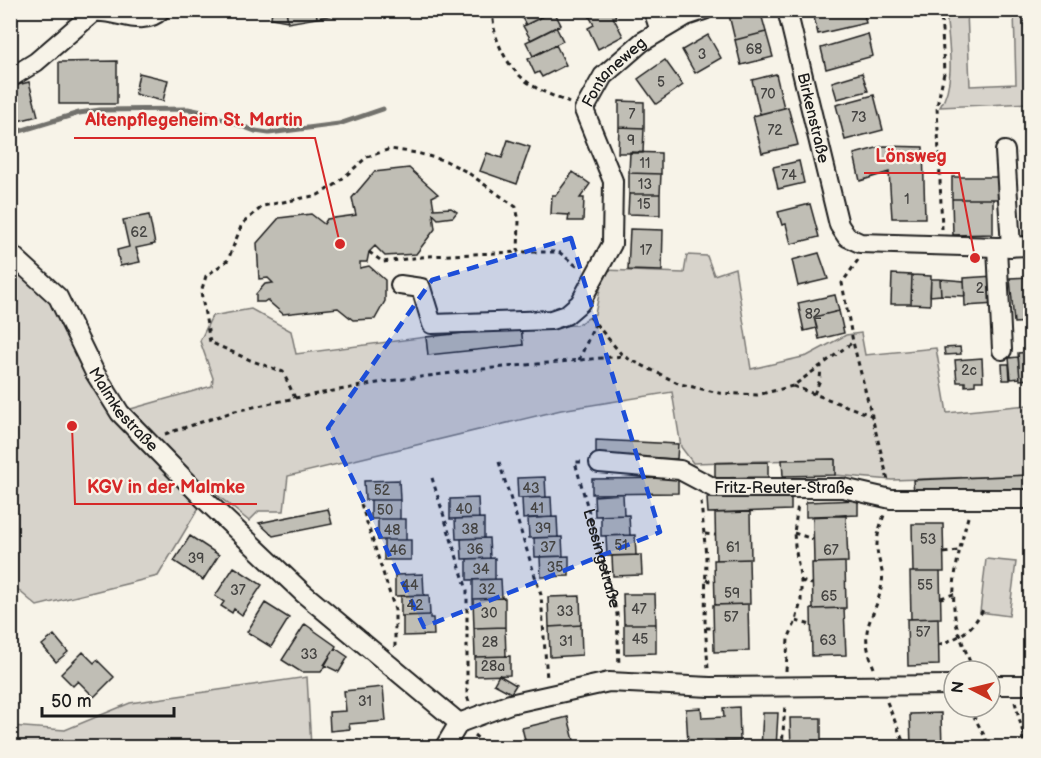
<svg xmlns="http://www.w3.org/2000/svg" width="1041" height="758" font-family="'Balsamiq Sans',sans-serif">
<rect width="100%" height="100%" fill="#f7f3e8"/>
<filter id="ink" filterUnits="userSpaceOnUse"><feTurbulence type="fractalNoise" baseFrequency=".0167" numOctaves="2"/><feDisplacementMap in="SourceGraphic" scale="12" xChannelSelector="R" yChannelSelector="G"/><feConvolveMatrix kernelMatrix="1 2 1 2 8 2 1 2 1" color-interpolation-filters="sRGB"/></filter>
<g filter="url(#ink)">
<!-- green -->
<path fill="#d7d3cb" stroke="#7a7874" stroke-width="1.5" d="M946 11H967L970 86 1016 84 1014 11H1024L1027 89H1030V103L940 107C957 82 948 40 946 11Z
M10 253 58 297 120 412 212 386 213 378 200 341 212 316 251 309 291 331 296 354 426 337 428 354 523 345 521 327 577 325 595 314 604 270 684 273 687 255 707 256 714 275 735 268 751 369 807 356 846 335 861 333 865 355 936 348 947 413 1028 405 1030 475 892 480 835 475V459L693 463 681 447 672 392 561 410 288 476 284 511H259L249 521 211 490 187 480 204 499 158 576 37 606 11 584Z
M986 559 1016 562 1009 616 980 612Z
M307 677 311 747H11V726L65 730 130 703Z"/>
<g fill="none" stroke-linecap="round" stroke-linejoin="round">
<!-- stream -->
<path stroke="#72716c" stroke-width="5" d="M10 134 79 113 100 110 188 109 207 113 255 131 269 133 339 124 383 109"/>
</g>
<!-- building -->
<path fill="#c0beb5" stroke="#1c1c1c" stroke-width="1.5" d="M272 10H286L288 21 271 18Z
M286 10H316L317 18 288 23Z
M316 10H345L346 13 317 18Z
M530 10H536L540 18 526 25 521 16Z
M588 10H613L616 17H613L623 36 598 49 588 28 594 25 587 12Z
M746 10H760L766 32 735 40 729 15Z
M823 10H840L841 13 863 10 866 23 818 34 813 13Z
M554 11 561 25 531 40 523 26Z
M556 27 563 41 533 56 526 42Z
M766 32 773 57 741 65 735 40Z
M868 34 873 56 826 69 821 48Z
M708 35 721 58 695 73 682 50Z
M556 45 566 65 542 77 539 72 535 74 528 59Z
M665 60 683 85 656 104 638 79Z
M117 61V104H59V62Z
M139 73 168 80 163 101 135 94Z
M862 73 868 91 837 99 832 82Z
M776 74 784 108 760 114 752 80Z
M29 82 38 116 10 123V87Z
M874 95 883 130 845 140 836 105Z
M619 101 644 102V128L619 127Z
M788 107 798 145 762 153 753 116Z
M619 127 644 128 643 153H618Z
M508 140 530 147 517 184 480 171 487 153 502 158Z
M884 146 923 147 925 218H892L889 172 860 181 854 154Z
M630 152 661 153V174L629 173Z
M799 161 804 183 778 189 773 167Z
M409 168 438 194 432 197 434 209 451 208 457 212 453 217 438 219 433 214 435 229 416 254 385 256 375 246 369 252 367 262H360V268L369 266 385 280V301L375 319 353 320 338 308 283 314 267 300 264 302H256V294L265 284 273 283 268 278 259 279 257 243 279 218 311 214 324 224 327 219 356 215 352 198 374 172Z
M573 172 590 184 580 198H584L583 221H568L569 215 551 214 552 195H556Z
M629 173 661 174 660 194H629Z
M952 177H1003V199H952Z
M629 194H660V215L628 214Z
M952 199H993V234L953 235Z
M810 204 819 237 791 244 786 224 782 225 778 212Z
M149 215 155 244 136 248 140 262 120 266 117 250 129 247 123 220Z
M630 229 663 230 662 271 628 270Z
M819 253 828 279 798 286 792 260Z
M892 274 912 275 911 304H891Z
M912 275 931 276 930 305 911 304Z
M994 276 996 304 965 306 964 278Z
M1030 277V322L1014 323 1010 278Z
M931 279H940L941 295 930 296Z
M940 279 964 281 965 296 941 295Z
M835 295 839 311 814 317 817 328 804 331 798 303Z
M839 311 844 333 819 339 814 317Z
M521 327 523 345 428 355 426 337Z
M960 347 961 354 945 355 944 348Z
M1030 352V379L1020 380 1018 353Z
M1018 357 1020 378 1011 379 1009 358Z
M982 358 983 381H975V385L965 386V382H957L955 360Z
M1002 364H1009L1010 380H1003Z
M596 440 678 444 677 459 596 455Z
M835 459V475L783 476 782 460Z
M768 462V477L715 478V463Z
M1030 475V490L914 495 913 480Z
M545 477 546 497 518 498 517 478Z
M678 478V493L592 494V479Z
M399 480 400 500H365L364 481Z
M623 494 624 515 595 516 594 496Z
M791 496V510L708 513 707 498Z
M551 497 552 517 523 519 522 498Z
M478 498 479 518 450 519V499Z
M371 500H400V519H371Z
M858 500V515L806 517V502Z
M328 509 332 524 273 536 259 523Z
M750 512 751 559 716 560 715 513Z
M629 515 630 535 601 536V516Z
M846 515 848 562 814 563 813 516Z
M557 517 558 537 529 538 528 518Z
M484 518V538L456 539 455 519Z
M378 519H406V540H378Z
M912 524H943L944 572H913Z
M635 535 636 555 607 556 606 536Z
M190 536 219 555 203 580 174 561Z
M562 537 563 556 535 557 534 538Z
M489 538 490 558 462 559 461 539Z
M384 540H411V560H384Z
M641 555 642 575 613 576 612 556Z
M569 556V576L541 577 540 557Z
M495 558V579L467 580V559Z
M749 559 750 604 715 605 714 560Z
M845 562 846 608 813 609 812 563Z
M234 567 262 585 242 615 234 609 232 613 221 606 224 602 215 596Z
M910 572H940L941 618 911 619Z
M423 574 424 595 395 596V575Z
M501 579 502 598 473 599V580Z
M623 594H655L656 624H624Z
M429 595 430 615 401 616V596Z
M580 596 581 625 549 627 548 597Z
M505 598V627L474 628 473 599Z
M265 603 289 618 271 647 247 632Z
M748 604 749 651 714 652 713 605Z
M844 608 846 655 812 656 811 609Z
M1027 614H1030V662H1029Z
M430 615V618H433L434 635 403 636V616Z
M938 618 939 665 908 666 907 619Z
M305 624 336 646 321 672H301L282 660Z
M624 624H656V653L624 654Z
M581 625 582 655 550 657 549 627Z
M505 627 506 656 475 657 474 628Z
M54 635 68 652 56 662 42 645Z
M335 648 348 657 339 672 324 665Z
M83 652 94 663 97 660 114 677 94 697 78 681 73 686 61 674Z
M510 656V675L475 676V657Z
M499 675 516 685 511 693 494 684Z
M383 687 386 721 349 724 350 729 330 731 329 712 346 711 344 691Z
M739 707 740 741 688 743 686 709 701 708 702 718 724 717 723 708Z
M763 713H778L776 748H761Z
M941 713 942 748H911L910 714Z
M568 717 576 748H554V745L545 748H527L522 728Z
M790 718H821V748H791Z"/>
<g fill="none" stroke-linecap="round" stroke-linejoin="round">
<!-- minor casing -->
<g stroke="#1c1c1c" stroke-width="22">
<g id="minor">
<path d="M653 10 660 31"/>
<path id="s2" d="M787 10 839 225 847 237 860 243 997 247 1030 246"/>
<path d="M10 78 36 62 94 12C116 9 142 29 161 10"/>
<path d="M1005 151 1011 247"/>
<path d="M997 247 1002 350"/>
<path id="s3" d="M10 253 58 297 95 373 120 413 204 499 303 593 459 723"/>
<path id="s4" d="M400 285 421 288 432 324 551 320 566 315 580 303 612 244 613 181 584 110 603 76 642 42 686 16 704 10"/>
<path id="s5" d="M599 463 680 470 714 488H843L891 499H1030"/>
<path d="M990 685H1030"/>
<path d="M444 748 459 723 510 704 609 682 710 687 954 685"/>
</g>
</g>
<!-- path -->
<g stroke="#1c1c1c" stroke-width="3" stroke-dasharray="4.5 4.5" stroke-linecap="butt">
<path d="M493 10C491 36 506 66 526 81 538 91 555 96 569 103"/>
<path d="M941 10 944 73 937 106 942 229"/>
<path d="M369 252 383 262 429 256 518 252"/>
<path d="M858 260 842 283 853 342 888 480"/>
<path d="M590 317 623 356 680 384 719 393 757 395 793 386 853 342"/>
<path d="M579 360 595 324"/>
<path d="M793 386 873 416"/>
<path d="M814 394 820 380 821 366"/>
<path d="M295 398 283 372 250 360 210 342 201 292 206 276 228 260 242 224 263 206 318 195 335 185 367 157 390 149 417 153 446 161 467 172 516 207 519 221 518 252H559L579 268"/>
<path d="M165 434 235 411 295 398 389 381 483 369 623 356"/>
<path d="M499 462 541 595 547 679"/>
<path id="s1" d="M581 462H575L617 614 619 666"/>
<path d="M432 478 467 590V696L469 702"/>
<path d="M701 502 706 556 705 621 708 669"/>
<path d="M361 504 395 610V647"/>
<path d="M968 517C959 550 949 588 956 623 960 639 968 655 973 671"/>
<path d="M794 533 813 539"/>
<path d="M705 534 715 535"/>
<path d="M944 553 958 551"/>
<path d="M706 580 715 582"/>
<path d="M801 581 812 584"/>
<path d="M941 598 954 594"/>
<path d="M796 621 811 625"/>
<path d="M706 628H714"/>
<path d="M938 645C963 636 971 631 984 608"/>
<path d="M874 668C856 623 876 622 882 583 884 573 880 565 878 556 875 542 879 529 884 515"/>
<path d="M786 671 788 639 796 621 801 601V581L795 546 794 533 798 504"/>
<path d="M887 702 903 741 901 748"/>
<path d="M1015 702 1023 733 1022 748"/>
<path d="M969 707 986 739 984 748"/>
<path d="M1023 733 1030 735"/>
<path d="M474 735 489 748"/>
<path d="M783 741 791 744"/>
<path d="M903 741 911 743"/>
<path d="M782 748 785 704"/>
</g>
<!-- minor -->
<use href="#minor" stroke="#f7f3e8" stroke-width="18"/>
</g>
</g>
<!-- marked area -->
<path fill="#1d4ed8" fill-opacity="0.2" stroke="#1d4ed8" stroke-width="4.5" stroke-dasharray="12 8" stroke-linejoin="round" d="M571 238 660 532 424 627 328 428 432 280Z"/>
<g text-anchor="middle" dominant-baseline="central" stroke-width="4.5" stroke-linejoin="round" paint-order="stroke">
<!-- number labels -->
<g font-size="14" fill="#454442">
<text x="754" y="49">68</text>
<text x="702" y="54">3</text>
<text x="661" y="82">5</text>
<text x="768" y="94">70</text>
<text x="632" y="114">7</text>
<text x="859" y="117">73</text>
<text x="775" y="130">72</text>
<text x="631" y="140">9</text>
<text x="645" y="163">11</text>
<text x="789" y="175">74</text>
<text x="645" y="184">13</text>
<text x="907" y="199">1</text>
<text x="644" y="204">15</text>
<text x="139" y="232">62</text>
<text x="646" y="250">17</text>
<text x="980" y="288">2</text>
<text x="813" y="314">82</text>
<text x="969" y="370">2c</text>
<text x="531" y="488">43</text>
<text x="382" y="490">52</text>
<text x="537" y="508">41</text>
<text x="464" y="509">40</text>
<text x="385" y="510">50</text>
<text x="543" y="528">39</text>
<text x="470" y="529">38</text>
<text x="392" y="530">48</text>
<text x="928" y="539">53</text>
<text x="621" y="545">51</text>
<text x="548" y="547">37</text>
<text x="733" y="547">61</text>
<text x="475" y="549">36</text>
<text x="398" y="550">46</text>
<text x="831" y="550">67</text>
<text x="196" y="558">39</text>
<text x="555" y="567">35</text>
<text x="481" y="569">34</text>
<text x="410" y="585">44</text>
<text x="925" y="585">55</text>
<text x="487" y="589">32</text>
<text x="238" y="590">37</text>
<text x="732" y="593">59</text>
<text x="829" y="596">65</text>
<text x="415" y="605">42</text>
<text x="639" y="609">47</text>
<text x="565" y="611">33</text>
<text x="489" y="613">30</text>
<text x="731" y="617">57</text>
<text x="923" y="632">57</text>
<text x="640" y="639">45</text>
<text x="828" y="640">63</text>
<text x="566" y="641">31</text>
<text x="490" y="642">28</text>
<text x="309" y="654">33</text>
<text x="493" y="666">28a</text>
<text x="365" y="701">31</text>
</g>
<!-- street labels -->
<g font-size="16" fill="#1c1c1c" stroke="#f7f3e8">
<text stroke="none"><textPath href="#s4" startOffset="468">Fontaneweg</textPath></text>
<text stroke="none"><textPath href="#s2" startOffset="111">Birkenstraße</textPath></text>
<text stroke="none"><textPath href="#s3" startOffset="196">Malmkestraße</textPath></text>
<text stroke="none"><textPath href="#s5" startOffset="190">Fritz-Reuter-Straße</textPath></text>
<text stroke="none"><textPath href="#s1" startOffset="106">Lessingstraße</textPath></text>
</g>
</g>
<!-- callouts -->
<path fill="none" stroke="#d62828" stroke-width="2" d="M340 244L315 138H74M975 258L959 173H864M72 426L75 504H257"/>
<g fill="#d62828" stroke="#f7f3e8" stroke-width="2">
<circle cx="340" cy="244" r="6"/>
<circle cx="975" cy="258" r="6"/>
<circle cx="72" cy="426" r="6"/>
</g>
<g font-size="18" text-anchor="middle" font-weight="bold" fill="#d62828" stroke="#f7f3e8" stroke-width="4.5" stroke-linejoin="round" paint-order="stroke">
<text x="194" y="126">Altenpflegeheim St. Martin</text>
<text x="911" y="162">Lönsweg</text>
<text x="166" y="493">KGV in der Malmke</text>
</g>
<!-- margin -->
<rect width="1041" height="758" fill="none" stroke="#f7f3e8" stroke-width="36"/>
<rect x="18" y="18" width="1005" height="722" fill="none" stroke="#1c1c1c" stroke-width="2" filter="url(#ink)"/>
<!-- north arrow -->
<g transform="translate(972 689) rotate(277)"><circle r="28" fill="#f7f3e8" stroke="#9f9d96" stroke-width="1.5"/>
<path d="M0-4.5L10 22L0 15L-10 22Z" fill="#c8321e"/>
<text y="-9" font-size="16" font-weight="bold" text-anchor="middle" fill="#1c1c1c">N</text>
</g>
<!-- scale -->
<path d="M42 707v9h132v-9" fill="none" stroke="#1c1c1c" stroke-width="3"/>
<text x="51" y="707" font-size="18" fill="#1c1c1c" stroke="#f7f3e8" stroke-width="4.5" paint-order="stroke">50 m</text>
</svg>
